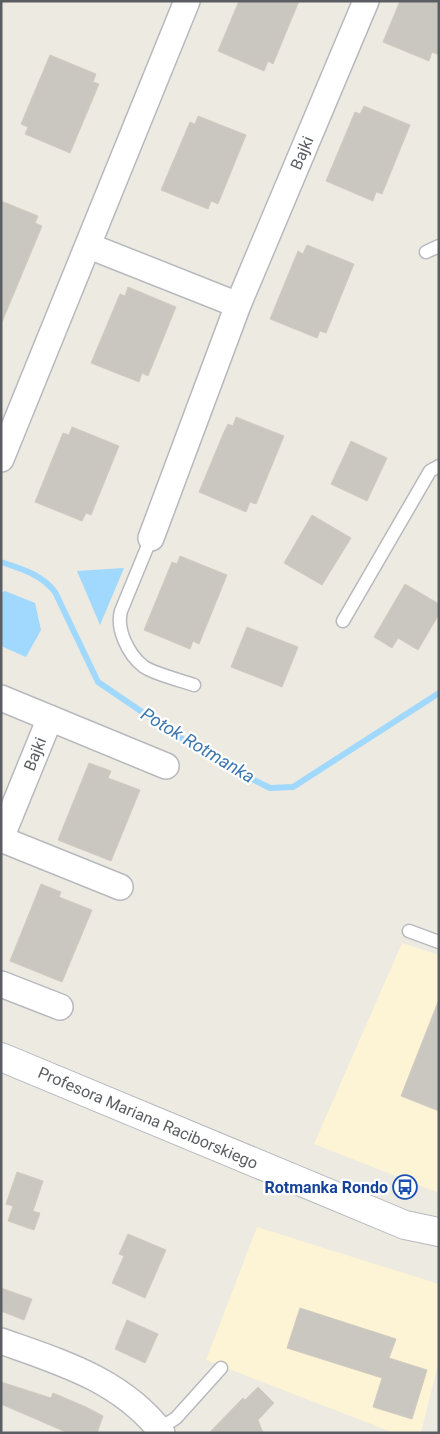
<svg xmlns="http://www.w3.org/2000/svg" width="440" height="1434" font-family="Roboto,sans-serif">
<rect width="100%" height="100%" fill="#eceae1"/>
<!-- commercial -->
<path fill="#fdf3d5" d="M402 943 439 955V1193L314 1144Z
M257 1227 439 1284V1360L421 1433H394L206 1360Z"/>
<!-- water -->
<path fill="#a0d8fe" d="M124 568 100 625 77 571Z
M5 591 35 603 41 630 26 657 1 646V593Z"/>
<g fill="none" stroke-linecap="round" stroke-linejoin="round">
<!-- stream -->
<path stroke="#a0d8fe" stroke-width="6" d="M1 562C22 569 41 574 55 592L98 682 176 735 242 774 270 788 293 787 439 693"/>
</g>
<!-- building -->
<path fill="#cac6c0" stroke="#d1cbc0" d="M239 1H299L273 64 268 61 264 71 218 51Z
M400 1H439V55L432 52 429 61 383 42Z
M50 55 96 74 93 82 99 84 70 153 25 134 28 127 21 124Z
M364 106 410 125 382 194 376 192 373 201 326 181 355 112 360 114Z
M198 116 246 135 218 204 211 201 208 209 161 190 190 122 195 124Z
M1 201 38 216 35 223 42 226 2 322Z
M307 245 354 264 326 333 320 331 317 338 270 319 298 251 303 254Z
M128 287 176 307 148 376 142 373 139 382 91 363 120 294 125 296Z
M236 417 284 436 256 504 250 502 246 512 199 492 224 432 228 424 233 426Z
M72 427 119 446 91 515 86 513 82 521 35 502 63 433 69 435Z
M351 441 387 458 367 501 331 484Z
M312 515 351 538 322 585 284 563Z
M180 556 227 575 199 644 193 641 190 649 144 630 172 562 177 564Z
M405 584 439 604V614L418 650 398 638 392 648 374 637Z
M247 627 298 647 282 687 231 667Z
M89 763 111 771 108 778 140 790 111 861 58 840Z
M41 884 61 892 59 897 92 910 62 982 10 961Z
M438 1002 439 1003V1111L401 1096Z
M17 1172 43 1181 33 1211 40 1213 34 1230 8 1221 13 1206 6 1204Z
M128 1234 166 1250 145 1298 112 1283 124 1256 119 1254Z
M1 1288 32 1299 24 1320 1 1311Z
M300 1308 396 1339 389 1358 427 1370 412 1419 373 1407 382 1378 287 1348Z
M127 1320 158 1334 145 1363 115 1349Z
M1 1382 51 1398 53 1393 86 1407 103 1416 97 1433H68L1 1404Z
M258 1387 274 1403 258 1420 263 1433H209L243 1398 245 1400Z"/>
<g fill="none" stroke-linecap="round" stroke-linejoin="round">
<!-- lane casing -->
<g stroke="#b7b9be" stroke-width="15">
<path id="lane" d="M426 252 439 246
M151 538 121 611C116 629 128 654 143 666 151 673 183 681 194 685
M343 621 430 471 439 466
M409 931 439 942
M159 1429 176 1418 221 1368"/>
</g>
<!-- street casing -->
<g stroke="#b7b9be" stroke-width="28">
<path id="street" d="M89 246 238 305
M1 459 187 1
M151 538 238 305 366 1
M1 698 166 766
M1 838 50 718
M1 839 120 887
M1 984 60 1007
M1 1341C60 1362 122 1380 162 1433"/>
</g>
<!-- secondary casing -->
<g stroke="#b5b8be" stroke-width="30">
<path id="secondary" d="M1 1057 405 1225 439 1232"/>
</g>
<!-- lane -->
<use href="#lane" stroke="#fff" stroke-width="12"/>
<!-- street -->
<use href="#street" stroke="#fff" stroke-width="25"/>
<!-- secondary -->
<use href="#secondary" stroke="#fff" stroke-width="28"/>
</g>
<!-- icons -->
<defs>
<g id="bus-ring" transform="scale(1.25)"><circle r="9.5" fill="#fff" stroke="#1a4fb4" stroke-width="1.5"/><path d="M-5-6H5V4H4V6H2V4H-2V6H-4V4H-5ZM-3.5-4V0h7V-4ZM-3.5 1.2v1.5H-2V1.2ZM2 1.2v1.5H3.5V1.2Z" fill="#1a4fb4"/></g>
</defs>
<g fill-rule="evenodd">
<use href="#bus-ring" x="405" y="1187"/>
</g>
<g text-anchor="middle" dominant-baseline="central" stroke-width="4.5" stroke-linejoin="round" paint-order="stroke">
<!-- street labels -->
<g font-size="16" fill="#5a5e62" stroke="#fff">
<text transform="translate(302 153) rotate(-67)">Bajki</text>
<text transform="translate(35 754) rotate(-68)">Bajki</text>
<text transform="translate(148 1118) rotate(23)">Profesora Mariana Raciborskiego</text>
</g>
<!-- transit labels -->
<g font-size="16" font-weight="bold" fill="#164399" stroke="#fff" text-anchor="end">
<text x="388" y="1187">Rotmanka Rondo</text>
</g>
<!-- water labels -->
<g font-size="18" font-style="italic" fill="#3e78ae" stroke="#fff">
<text transform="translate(198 745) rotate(31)">Potok Rotmanka</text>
</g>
</g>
<!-- border -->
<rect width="440" height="1434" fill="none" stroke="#5a5e62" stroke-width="5"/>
</svg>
